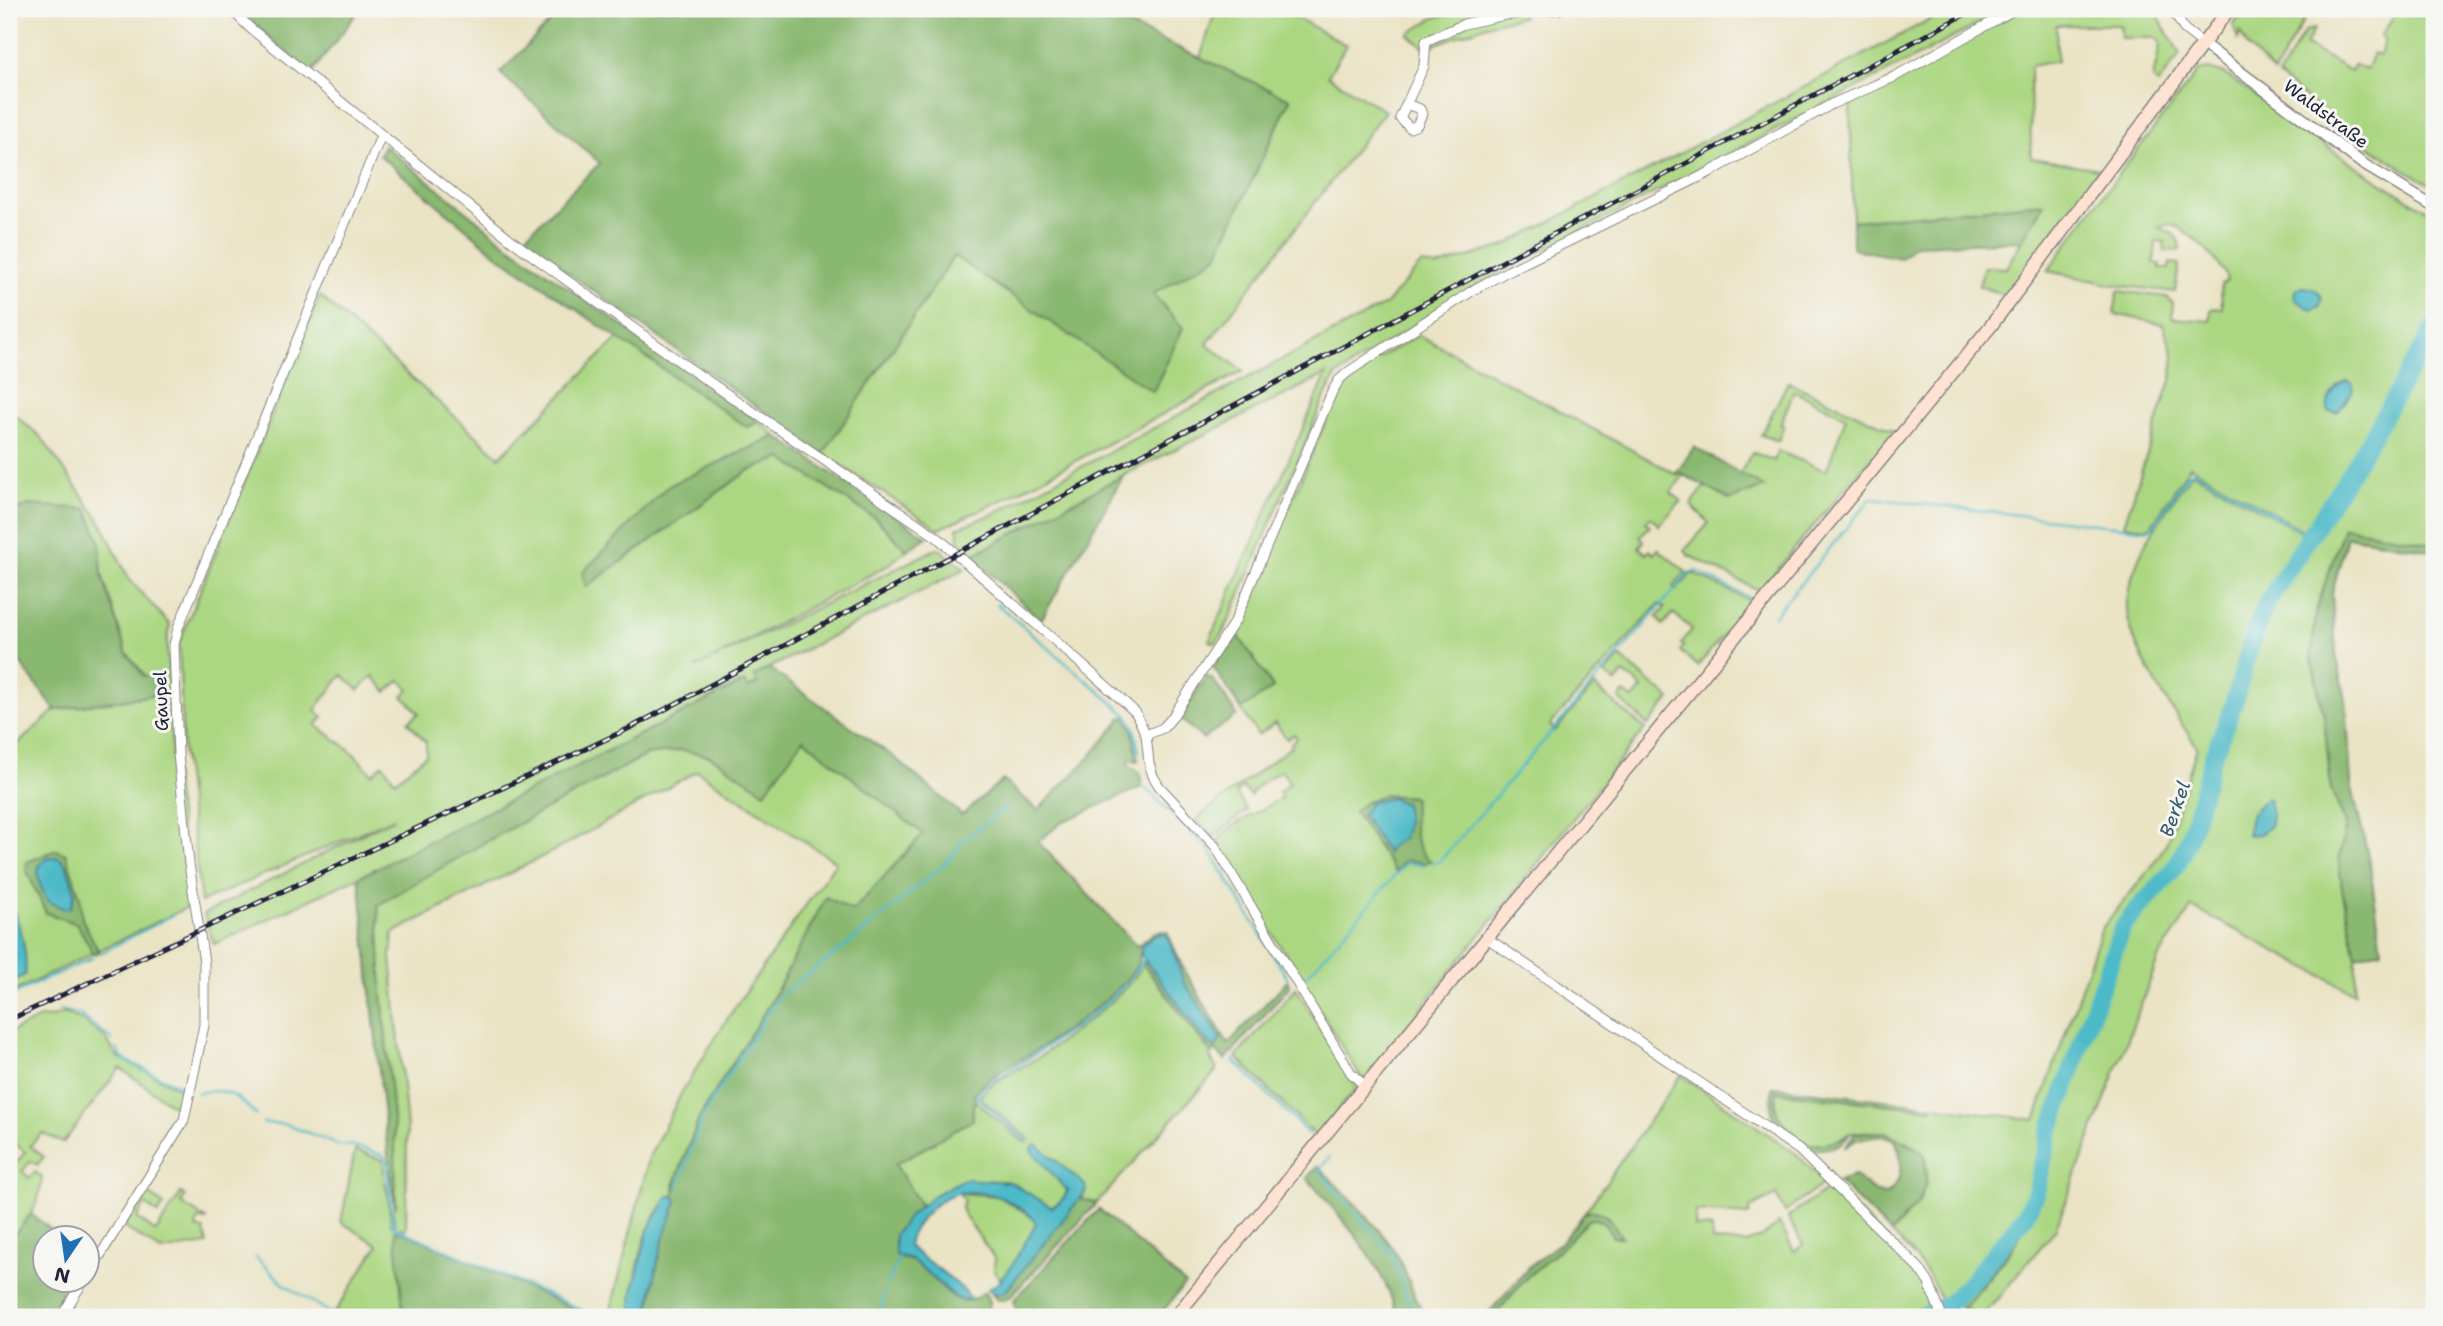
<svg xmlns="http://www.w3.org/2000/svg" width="2443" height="1326" font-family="'Shantell Sans',sans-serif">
<rect width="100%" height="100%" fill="#f6f6f2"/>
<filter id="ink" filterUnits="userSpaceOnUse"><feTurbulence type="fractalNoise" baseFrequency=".0143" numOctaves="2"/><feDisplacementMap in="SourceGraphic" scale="14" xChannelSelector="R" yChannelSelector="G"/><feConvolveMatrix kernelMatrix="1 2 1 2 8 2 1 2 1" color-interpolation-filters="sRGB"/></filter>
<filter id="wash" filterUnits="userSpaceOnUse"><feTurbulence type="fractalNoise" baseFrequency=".00686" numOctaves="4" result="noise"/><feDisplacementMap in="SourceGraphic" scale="28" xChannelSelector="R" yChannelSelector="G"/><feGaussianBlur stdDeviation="1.57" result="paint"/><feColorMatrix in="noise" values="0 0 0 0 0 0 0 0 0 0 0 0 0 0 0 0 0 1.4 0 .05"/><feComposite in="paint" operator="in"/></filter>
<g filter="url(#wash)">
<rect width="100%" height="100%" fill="#eae3c4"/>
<!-- green -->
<path fill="#acd782" stroke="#677c5e" stroke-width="2" fill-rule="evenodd" d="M1216 9H1281L1346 45 1328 76 1385 111 1207 344 1243 371 1006 498 939 529 823 454 954 256 1153 391V294L1216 257 1290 100 1200 58Z
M1463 9H1524L1522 17 1490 24 1425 48 1408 34 1434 18Z
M1949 9H2008L1473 287 1336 376 1325 396 1227 625 1216 643 1209 641 1327 374 1124 475 971 556 960 542 957 528 991 515 1386 304 1421 264 1436 267 1504 246 1655 167Z
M2022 9H2157L2161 22 2180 54 2158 84 2153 78 2160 45 2157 38H2121L2120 25H2056L2057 61 2030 66 2031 158 2099 169 2008 296 1979 286 1984 267 2006 268 2043 204 1853 221 1850 103Z
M2246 9H2310L2274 73 2248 47 2240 32 2238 39 2233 25Z
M2396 9H2434V186C2378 157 2328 116 2278 76L2305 31 2314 29 2305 45 2351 71 2354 65 2366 70 2373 53 2380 55 2385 38 2380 37 2393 18Z
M2208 69 2225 74C2294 122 2360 173 2434 214V325L2359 456 2310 534 2190 466 2151 526 2146 528 2124 525 2171 380 2174 356 2163 324 2114 314 2118 291 2167 297 2173 303 2172 318 2210 321 2211 309 2222 308 2221 284 2227 281C2225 266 2189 230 2174 226 2169 224 2163 225 2158 227 2171 233 2180 235 2180 250L2164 251 2165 242 2156 241 2154 263 2160 264V268L2169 269 2170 263 2179 264 2175 292 2114 285 2048 271 2084 220 2198 71Z
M320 296 500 457 618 338 747 427 759 422 776 436 668 486 748 471 781 458 875 518 907 550 887 566 695 668 938 548 965 569 769 668 755 676 759 683 747 688 743 682 359 877 214 944 204 914 394 818 201 902 183 751 179 643ZM342 675 359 690 373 676 387 692 400 680 409 689 403 696 419 713 408 722 426 742V755L395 781 383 764 372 774 351 751 316 725 323 717 315 710Z
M2434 330 2432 543 2344 528 2317 608 2311 656 2324 716 2331 789 2346 824 2339 860 2342 889 2356 956 2355 993 2192 907 2159 957 2055 1230 1982 1317 1963 1309C1984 1283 2022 1242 2032 1212L2010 1244 1950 1314 1945 1310C1971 1291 2013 1242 2029 1213 2043 1187 2046 1155 2055 1127 2073 1067 2095 1009 2115 950L2124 930 2135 914 2163 885 2183 859 2197 824 2212 768 2238 702 2257 625 2268 604 2361 459Z
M1419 335 1676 474 1684 475 1671 492 1681 501 1659 525 1650 517 1646 522 1650 526 1640 536 1644 541 1639 547 1646 554 1650 550 1654 554 1658 549 1686 572 1673 587 1676 590 1691 574H1695L1751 601 1698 666 1680 651 1684 646 1681 644 1692 629 1673 613 1663 625 1657 617 1665 608 1659 604 1550 725 1555 731 1594 686 1645 729 1363 1081 1217 842C1233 819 1261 813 1282 797L1279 792 1290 783 1281 770C1269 779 1257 783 1250 796L1243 787 1236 793 1247 810 1213 837 1196 819 1292 746 1291 743 1297 738 1294 734 1287 739 1275 723 1258 735 1241 709 1273 687 1236 632 1336 397C1354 368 1390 352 1419 335Z
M1788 382 1896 432 1844 489 1760 591 1688 555 1685 550 1709 523 1691 505 1705 486 1730 500 1763 487 1740 474 1752 452 1774 461 1778 451 1826 471 1846 417 1794 391 1780 424 1784 426 1778 441 1761 435Z
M9 410 41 437 101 522 129 579 170 625 167 641 172 757 190 906 9 994V752L55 710 160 694 126 652 102 575 99 542 14 510 9 514Z
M2194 473 2308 536 2267 600 2255 625 2229 706 2206 765 2192 820 2181 847 2160 881 2130 911 2119 926C2094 993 2070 1061 2048 1129 2039 1158 2039 1190 2022 1216 2009 1236 1962 1292 1942 1303 1931 1274 1914 1254 1891 1233L1919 1202 1927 1175 1925 1155C1904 1138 1880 1128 1853 1133 1847 1134 1849 1135 1843 1138 1832 1145 1818 1146 1805 1144 1786 1124 1774 1124 1776 1094L1777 1092C1829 1099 1880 1104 1932 1109L1933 1106 2035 1120 2102 928 2153 865 2167 842 2197 747C2175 714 2125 643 2127 604 2130 556 2165 513 2190 475Z
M1620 657 1670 699 1648 725 1621 701 1620 697 1624 693 1633 699 1642 688 1635 681 1623 673 1616 683 1605 674Z
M802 738 924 833 853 911 826 898 773 998 700 1116 674 1185V1196H668C664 1206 655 1214 651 1224 640 1246 632 1293 632 1317H609L650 1155 683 1090 729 1016 836 862 697 771 561 847 393 933 391 957 407 1128 406 1229 395 1227 404 1317H332L378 1245 341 1222 355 1150 383 1160 384 1177 388 1194 391 1225 395 1226 393 1209 396 1206 395 1141 382 993 378 905 487 841 646 755 682 750 710 756 765 791Z
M1143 964 1212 1054 1210 1057 1217 1070 1097 1203 1080 1199 1084 1196C1067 1171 1063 1158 1032 1151L1067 1190C1066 1198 1059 1203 1051 1207L1010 1182 965 1179 920 1205 895 1164 934 1143 976 1101 1024 1142H1028L1029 1139 979 1097C995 1077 1022 1069 1042 1055 1069 1036 1129 993 1143 964Z
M1296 988 1357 1088 1316 1136 1236 1057Z
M64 1013 80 1019 105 1038 118 1057 184 1091 180 1111 120 1068 63 1143 42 1133 30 1146 44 1157 37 1165 31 1161 22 1171 29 1178 35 1172 42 1177C40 1207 28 1219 9 1240V1172L25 1152 9 1139V1033L42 1017 48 1018Z
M1681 1075 1794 1152 1824 1181 1823 1184 1785 1212 1776 1195 1750 1208 1749 1215 1696 1211 1695 1227 1712 1228V1241L1746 1243 1762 1237 1779 1223 1794 1251 1803 1245 1788 1217 1830 1187C1864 1219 1921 1261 1932 1307L1908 1317H1493L1528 1276 1559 1250 1587 1221C1599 1214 1608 1227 1613 1237H1621L1608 1217 1591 1211 1584 1214Z
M146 1192 164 1205 158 1214 145 1204 137 1218 156 1232 181 1193 185 1196 181 1203 207 1220 198 1219 196 1228 204 1230 207 1244 161 1251 124 1227Z
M959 1193 998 1196 1036 1220V1224C1026 1243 1016 1265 1000 1279L994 1270 995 1259 964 1215 961 1208 964 1200Z"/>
<!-- forest -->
<path fill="#89b870" stroke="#566d56" stroke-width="2" fill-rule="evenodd" d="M237 9H360L311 74Z
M563 9H1094L1290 99 1216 257 1153 294 1183 328 1153 392 954 256 823 454 522 240 600 163 500 73Z
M384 145 509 246 759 422 747 427 497 255 379 155Z
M2044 203 2022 241 1915 245 1901 258 1853 249V221Z
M776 436 927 537 907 550 875 518 781 458 748 471 586 587 582 573 668 486Z
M1694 447 1764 487 1730 500 1684 475 1676 474Z
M1124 475 1041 620 971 556Z
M29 505 87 509 100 542 102 575 126 652 144 676H159L160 694 55 710 9 648V514Z
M2434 526V551L2347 536 2332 593 2336 655 2346 700 2351 784 2369 860 2382 950 2356 956 2342 889 2339 860 2346 824 2331 789 2324 716 2311 656 2317 608 2344 527 2432 543Z
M1236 632 1273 688 1241 709 1213 667Z
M769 668 895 758 962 815 1003 780 1038 810 1091 756 1119 722 1120 718 1126 717 1132 728 1138 761H1129L1128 765 1140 772 1142 787 1062 822 1038 842 1137 946 1155 932 1167 931 1181 964 1228 1044 1287 981 1290 986 1225 1060 1215 1050 1212 1054 1143 964 1145 961 1182 1005 1208 1043 1221 1038 1183 980 1171 943 1164 933 1154 936 1141 946C1141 954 1140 961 1136 967 1120 993 1071 1028 1045 1045 1020 1062 992 1072 973 1095L976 1101 973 1104V1120L895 1164 920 1205 895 1234 899 1257C925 1259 946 1300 964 1301 972 1301 978 1296 985 1292L989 1302 988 1317H649C652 1293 656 1268 662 1244 666 1230 672 1215 677 1201L674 1196 677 1178 700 1116 773 998 826 897 853 911 923 834 803 739 765 792 710 756 682 750 646 755 487 841 378 905 382 993 395 1141V1207L390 1175V1161L388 1155 359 877 744 682 748 688 758 683 754 676Z
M1207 676 1214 681 1237 715 1203 739 1180 718Z
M1383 795 1414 797C1414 821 1410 846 1431 861L1425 863 1406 860 1395 872 1354 811 1368 801ZM1405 804 1407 823 1387 852 1362 814Z
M56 850 66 854 80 897 82 919 99 952 94 954 77 924 46 913 26 869 27 862ZM58 857 68 869 75 893 49 858Z
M1773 1087 1933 1106V1109C1881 1104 1829 1099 1777 1092 1769 1117 1789 1128 1805 1144 1822 1146 1837 1143 1850 1133 1841 1150 1823 1149 1806 1150 1779 1128 1766 1125 1773 1087Z
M1885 1132 1915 1147 1925 1155 1926 1183 1919 1202 1891 1233 1838 1181 1855 1176 1875 1192 1884 1195C1904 1185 1904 1159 1895 1140L1884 1136 1858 1139 1844 1148 1856 1133Z
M1318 1166C1343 1193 1373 1219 1394 1250 1408 1271 1411 1297 1427 1317H1398C1382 1261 1344 1221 1307 1178Z
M2041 1195C2022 1237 1992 1272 1963 1309L1957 1305C1989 1271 2019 1236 2041 1195Z
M1080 1199 1097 1203 1010 1297 1003 1300 996 1299 992 1293 1005 1292 1071 1208Z
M1099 1209 1185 1284 1158 1317H1017L1014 1300Z
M1591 1211C1608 1211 1613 1225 1622 1237H1613C1608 1227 1599 1214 1587 1221L1559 1250 1528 1276 1493 1317H1485L1531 1265 1560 1243 1584 1214Z
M31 1214 62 1238H46V1280L75 1281 52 1317H9V1240Z
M395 1231 403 1232 592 1317H404Z"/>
<!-- water -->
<path fill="#4dbac8" stroke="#386e82" stroke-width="2" d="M2301 287C2310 287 2319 289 2322 298L2320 306 2312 310 2295 300 2296 290Z
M2347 381 2353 384 2352 392 2338 412H2329C2324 400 2335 385 2347 381Z
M1393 798 1405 804 1407 823 1403 838 1391 846 1387 853 1362 814 1371 802Z
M2267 798 2269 799 2272 816 2270 826 2260 834 2247 835 2252 813Z
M58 857 66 864 75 893 71 907 64 909 48 901C38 884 28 859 58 857Z
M9 910 15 913C21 932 28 955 25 975L9 983Z
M1164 933 1171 943 1183 980 1221 1038 1215 1048 1208 1043 1141 955V946L1154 936Z
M1036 1144 1085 1185 1086 1191 1005 1292 996 1294 988 1289 1001 1281 1000 1279 1009 1270 1036 1224C1033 1215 1024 1211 1017 1206 1000 1195 979 1190 959 1193 939 1195 910 1227 908 1246 926 1261 961 1283 972 1300L958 1299 911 1259 895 1255V1234L911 1214 934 1195 964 1179 1010 1182 1051 1207C1059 1204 1066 1198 1067 1190L1032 1151 1031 1148Z
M668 1196H674L677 1201C672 1215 666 1230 662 1244 656 1268 651 1293 649 1317H632V1295L648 1230Z"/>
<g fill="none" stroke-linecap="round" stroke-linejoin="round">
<!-- stream -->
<path stroke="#4dbac8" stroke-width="2.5" d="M997 604 1128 716 1134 727 1139 752
M1774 616 1871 498 2147 530 2153 527 2188 473 2195 471 2310 536
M1144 787 1209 849 1288 979
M1433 863 1439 862 1689 573 1696 571 1752 599
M101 953 173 915
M1302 981 1406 863 1424 865
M9 996 92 958
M59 1010 79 1014 112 1040
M117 1049 123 1059 184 1088
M1233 1060 1309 1134
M198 1093C227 1086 237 1096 256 1115
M263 1123 285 1124 339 1145 355 1146 382 1155 386 1159 393 1226 396 1228 598 1317
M1028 1142 976 1096 981 1089C1031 1055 1115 1011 1144 958
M1330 1157 1320 1168 1321 1173 1393 1255 1413 1317
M678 1187 702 1119 710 1104 778 997 847 945 945 864 963 841 1000 811 1006 809
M256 1257 285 1285 337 1317
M887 1286 899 1257
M879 1317 885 1293"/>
<!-- river -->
<path stroke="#4dbac8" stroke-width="18" d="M1918 1317 1947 1305 1970 1283 2025 1216 2036 1193 2049 1134 2122 929C2139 903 2168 883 2182 855 2195 827 2200 798 2209 769 2216 745 2228 722 2235 699 2245 666 2252 634 2267 603L2360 457 2434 328"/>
</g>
</g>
<g filter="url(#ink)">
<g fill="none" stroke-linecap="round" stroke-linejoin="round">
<!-- minor casing -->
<g stroke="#868280" stroke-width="11">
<path id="minor" d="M231 9 250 28 515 243 686 366 937 537 1121 699 1136 713 1146 735 1149 763 1153 776 1159 786 1215 846 1351 1073 1365 1086
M2172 9 2184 29 2202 43
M1406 104 1420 109 1422 114 1417 125 1410 128 1400 118 1424 66 1426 41 1464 24 1505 15 1560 9
M1146 735 1163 728 1171 719 1235 621 1332 392 1339 380 1348 372 1475 289 1508 271 1710 172 1832 104 1894 77 2015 9
M1487 938 1799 1150 1919 1268 1929 1283 1942 1317
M88 1275 184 1120 204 1025V962L189 864 178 754 174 645 178 628 381 136
M61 1317 84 1280"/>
</g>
<!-- tertiary casing -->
<g stroke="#868280" stroke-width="13">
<path id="tertiary" d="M2202 43 2363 164 2434 207"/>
</g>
<!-- secondary casing -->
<g stroke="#868280" stroke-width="15">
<path id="secondary" d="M1175 1317 1990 327 2229 9"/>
</g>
<!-- minor -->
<use href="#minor" stroke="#fff" stroke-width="9"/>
<!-- tertiary -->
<use href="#tertiary" stroke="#fff" stroke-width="10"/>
<!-- secondary -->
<use href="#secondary" stroke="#fee3d2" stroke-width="12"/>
<!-- rail casing -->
<g stroke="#22223b" stroke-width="5">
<path id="rail" d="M9 1020 632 727 1975 9"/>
</g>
<!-- rail -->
<use href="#rail" stroke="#f6f6f2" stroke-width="2.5" stroke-dasharray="8" stroke-linecap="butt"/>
</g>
</g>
<g text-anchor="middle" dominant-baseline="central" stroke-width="6" stroke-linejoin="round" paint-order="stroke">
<!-- street labels -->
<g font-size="18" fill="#22223b" stroke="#f6f6f2">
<text transform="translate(2326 114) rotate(37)">Waldstraße</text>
<text transform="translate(161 701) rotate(-92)">Gaupel</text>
</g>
<!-- water labels -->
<g font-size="19" font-style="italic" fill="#31576c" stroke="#f6f6f2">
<text transform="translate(2175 809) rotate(-71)">Berkel</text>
</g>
</g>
<!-- margin -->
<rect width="2443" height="1326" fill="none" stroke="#f6f6f2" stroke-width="35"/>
<!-- north arrow -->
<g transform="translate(66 1259) rotate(193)"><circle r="33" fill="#f6f6f2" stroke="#a1a1a9" stroke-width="2"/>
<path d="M0-5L12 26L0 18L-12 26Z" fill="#1f6fb2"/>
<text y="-10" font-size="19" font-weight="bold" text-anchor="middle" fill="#22223b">N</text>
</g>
</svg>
